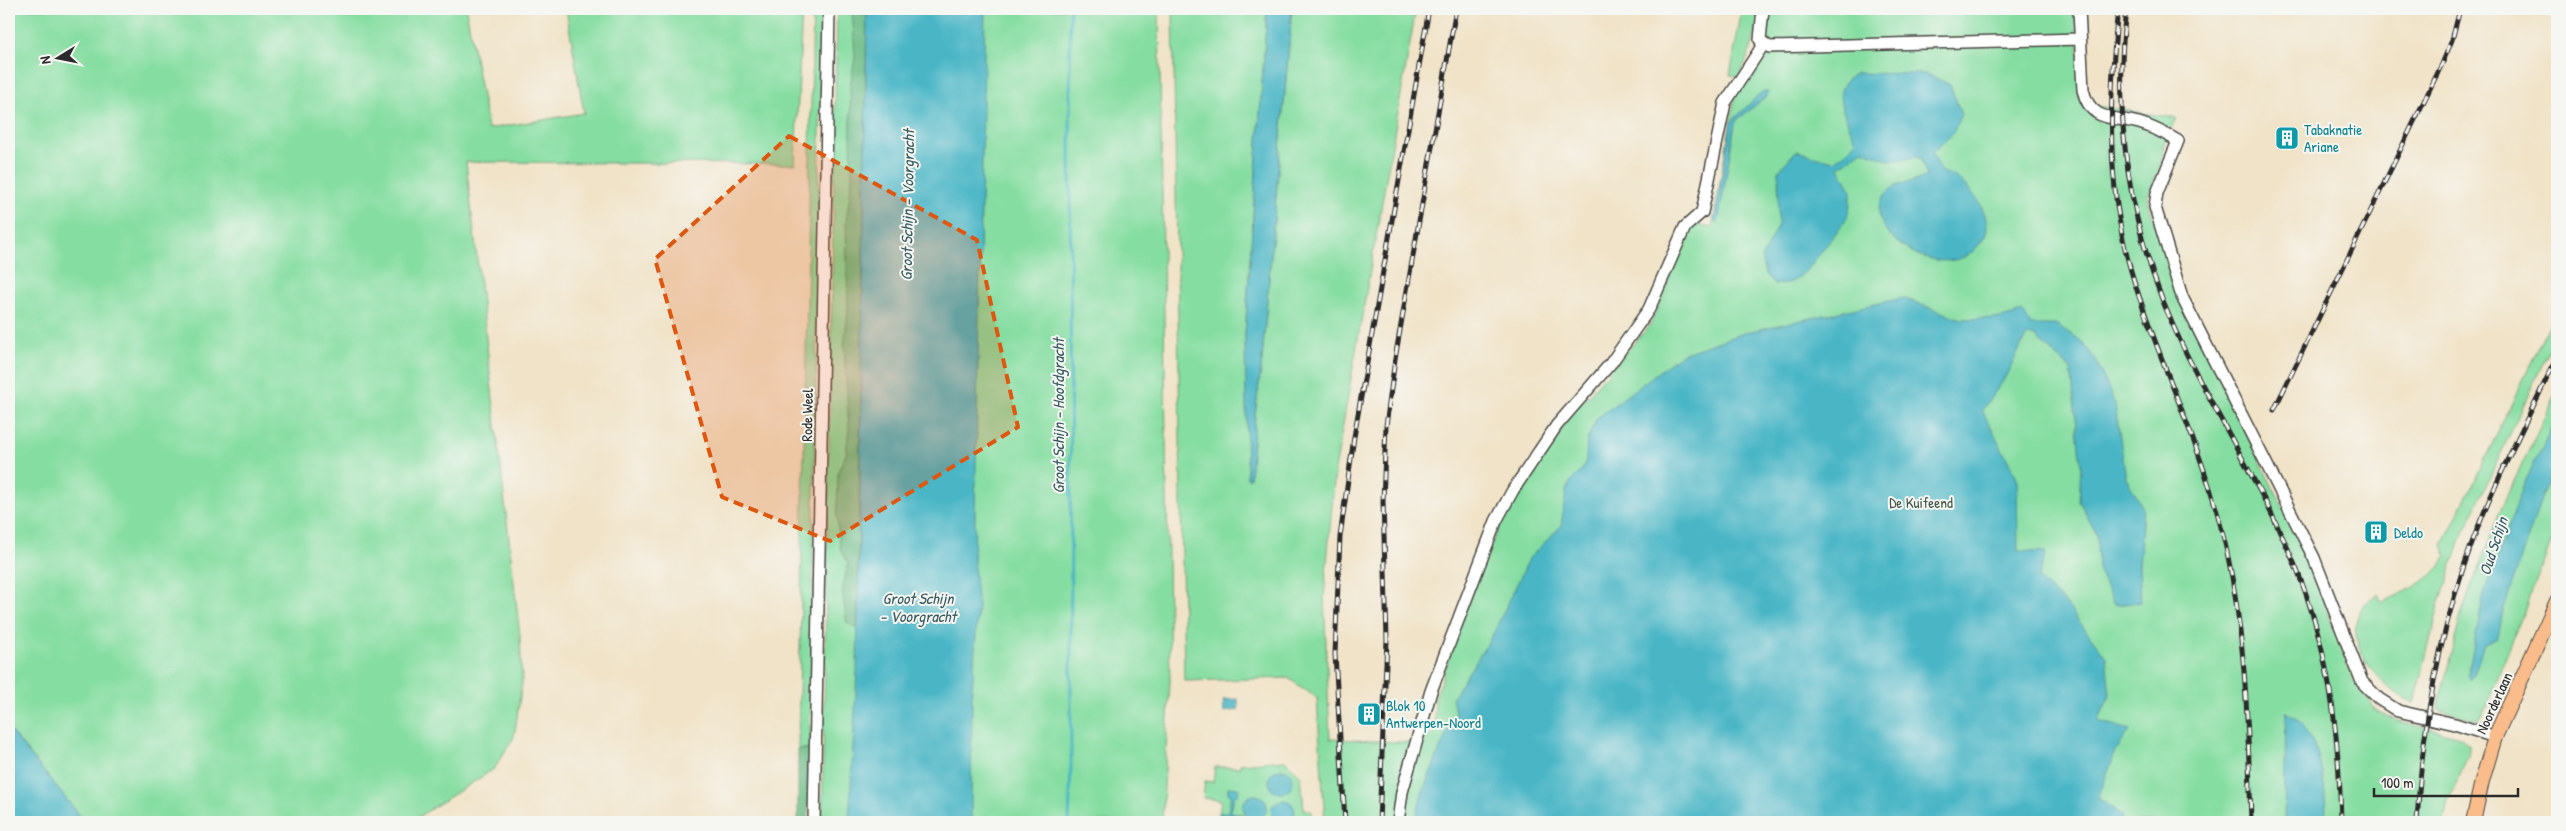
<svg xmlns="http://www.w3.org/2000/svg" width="2566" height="831" font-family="'Patrick Hand',sans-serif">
<rect width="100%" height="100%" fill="#f6f6f2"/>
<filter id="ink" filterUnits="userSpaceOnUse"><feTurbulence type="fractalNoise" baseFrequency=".02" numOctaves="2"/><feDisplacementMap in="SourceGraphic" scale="10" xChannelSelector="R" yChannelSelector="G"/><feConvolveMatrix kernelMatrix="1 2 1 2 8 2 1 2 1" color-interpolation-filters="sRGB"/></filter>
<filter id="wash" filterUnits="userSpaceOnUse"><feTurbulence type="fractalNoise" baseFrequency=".0096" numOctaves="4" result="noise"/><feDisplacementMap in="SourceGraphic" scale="20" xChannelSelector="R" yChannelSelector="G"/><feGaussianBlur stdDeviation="1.12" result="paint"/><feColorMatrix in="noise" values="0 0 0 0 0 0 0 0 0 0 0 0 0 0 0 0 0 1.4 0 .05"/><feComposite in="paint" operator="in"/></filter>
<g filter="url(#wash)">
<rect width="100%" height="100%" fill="#f0e3c8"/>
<!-- green -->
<path fill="#85dda1" stroke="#588466" d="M9 9H466L488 129 584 113 566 9H802L795 164 466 162 520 636 522 683 514 737 494 769 410 822H85L9 729Z
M813 9H822L810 749H798Z
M837 9H1159L1170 681 1162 822H822Z
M1173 9H1267L1245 335 1248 478 1250 477 1255 415 1262 360 1292 9H1416L1335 470 1324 597 1330 739 1420 743 1434 732 1435 698 1481 567 1511 501 1570 416 1650 325 1666 288 1682 240 1692 224 1712 228 1735 96 1761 57 1770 51 1765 34 1768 9H2075L2084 104 2176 118 2163 146 2164 149 2161 164 2147 198 2175 289 2308 558 2353 680 2377 711 2395 720 2460 737 2470 744V751L2447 804 2444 822H1325L1317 698 1288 678 1184 681Z
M1742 9H1760C1756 34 1751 55 1738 77L1730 75Z
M2557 310V333L2461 539 2440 602 2414 702C2374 689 2327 622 2378 594L2382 602C2408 591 2432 581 2447 556L2443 545Z
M2557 392V528L2482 717 2477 720 2437 709 2462 612 2501 508Z
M1285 760 1301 776 1304 810H1311L1312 822H1218L1221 800 1203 798 1205 781 1213 782 1215 767H1240V764Z"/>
<!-- forest -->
<path fill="#6cbc87" stroke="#4c7459" d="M852 9H867L857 628 847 623 842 592 848 563 840 549 837 516 838 472 846 454 849 429 844 346 848 312 846 222 852 179 850 87 855 57Z
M798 749H810L808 822H798Z"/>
<!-- water -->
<path fill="#49b5c5" stroke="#3a7078" d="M867 9H985L974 567 978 606 972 690 971 822H849L857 671Z
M1267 9H1292L1262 360 1255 415 1250 478H1247L1245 335Z
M1856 73 1927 74 1950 85 1961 114 1953 133 1932 153 1941 171C1946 174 1954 175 1958 179 1972 190 1987 209 1987 227 1987 236 1982 241 1977 247 1942 290 1841 222 1894 187 1903 182 1914 182 1923 178L1927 176 1920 157 1888 160 1862 150 1839 167C1843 177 1851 184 1851 195 1851 222 1837 229 1824 248 1812 264 1797 288 1774 284L1765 274 1761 258 1778 225 1779 170 1796 151 1833 161C1842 156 1850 150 1856 141 1847 118 1826 90 1856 73Z
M1763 91 1768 92 1767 96 1737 120 1735 124 1718 223H1716L1714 220 1731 122Z
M1903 298 1961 319 2001 318 2023 312 2031 325H2057L2080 340 2096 360 2115 404 2126 478 2143 508 2139 567 2141 602 2114 605 2098 569 2097 535 2079 501 2081 467 2071 369 2035 337 2027 335 2003 381 1982 410 2017 478 2018 551 2046 552 2038 579 2065 603 2106 657 2110 695 2098 721 2130 730 2116 751 2098 798 2123 816 2120 822H1415L1422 793 1455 713 1452 698 1492 636 1530 557 1561 526 1566 491 1571 481 1582 470 1586 460 1587 440 1597 418 1682 354 1747 332Z
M2557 417V464L2542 496 2503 611 2498 638 2484 645 2473 676 2469 680 2468 675 2484 593 2524 484Z
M1238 699V710L1224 712 1223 700Z
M2286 712C2292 716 2301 721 2304 727 2323 754 2326 791 2326 822H2284Z
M9 729 85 822H9Z
M1269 781a12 12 0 1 1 24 0a12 12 0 1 1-24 0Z
M1228 787 1239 788 1238 794 1234 796 1231 812 1244 815 1243 822H1218L1219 813 1228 812 1231 796 1228 793Z
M1243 807a12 12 0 1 1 24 0a12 12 0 1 1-24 0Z
M1271 812a12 12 0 1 1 24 0a12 12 0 1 1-24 0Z"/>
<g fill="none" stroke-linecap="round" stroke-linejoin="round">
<!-- stream -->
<path stroke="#49b5c5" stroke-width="3" d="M1069 822 1071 763 1070 9"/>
</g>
</g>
<g filter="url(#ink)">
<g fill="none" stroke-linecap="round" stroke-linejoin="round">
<!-- minor casing -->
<g stroke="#494743" stroke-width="14">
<path id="minor" d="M1763 9 1760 40 1769 47 2080 39
M2079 9 2083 90C2091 123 2113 116 2139 123 2153 127 2166 134 2178 141L2157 193 2155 207 2182 297 2314 558 2362 682 2379 699 2398 711 2455 724 2495 737
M814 822 829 9
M1398 822 1402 792 1431 691 1496 521 1513 490 1557 425 1611 363 1649 309 1685 227 1702 212 1725 103 1763 45"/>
</g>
<!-- major casing -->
<g stroke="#494743" stroke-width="16">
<path id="major" d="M2473 822 2482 781 2495 737 2557 601"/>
</g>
<!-- minor -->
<use href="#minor" stroke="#fff" stroke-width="11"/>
<!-- major -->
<use href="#major" stroke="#fabc8b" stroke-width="14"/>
<!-- rail casing -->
<g stroke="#2b2b2b" stroke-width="5">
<path id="rail" d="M2118 9C2109 95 2106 186 2131 271 2157 359 2200 441 2222 531 2246 626 2248 725 2251 822
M2126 9C2112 128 2132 244 2185 351 2225 432 2276 509 2306 594 2332 668 2339 744 2341 822
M2274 410 2442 64 2452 40 2460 9
M1345 822 1335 654 1340 537 1354 437 1429 9
M1379 822 1387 640 1383 501 1386 426 1395 359 1456 9
M2417 822C2422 726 2440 630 2473 540 2497 477 2528 418 2557 357"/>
</g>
<!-- rail -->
<use href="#rail" stroke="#f6f6f2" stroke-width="3" stroke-dasharray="9" stroke-linecap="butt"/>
</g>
</g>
<!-- marked area -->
<path fill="#df570e" fill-opacity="0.2" stroke="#df570e" stroke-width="4" stroke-dasharray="10 6" stroke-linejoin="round" d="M789 136 977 240 1018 427 830 541 722 497 655 259Z"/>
<!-- icons -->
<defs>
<g id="building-square" transform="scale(1.25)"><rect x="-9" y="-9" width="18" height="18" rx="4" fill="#0f9aa8" stroke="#f6f6f2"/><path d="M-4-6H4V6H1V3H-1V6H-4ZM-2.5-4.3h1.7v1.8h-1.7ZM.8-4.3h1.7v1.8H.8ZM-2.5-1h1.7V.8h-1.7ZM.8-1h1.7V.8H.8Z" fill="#fff"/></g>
</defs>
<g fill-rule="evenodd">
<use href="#building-square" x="2287" y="138"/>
<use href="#building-square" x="2376" y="532"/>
<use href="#building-square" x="1369" y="714"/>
</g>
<g text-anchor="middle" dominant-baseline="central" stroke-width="4" stroke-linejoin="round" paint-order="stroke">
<!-- culture labels -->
<g font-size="15" fill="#0d838f" stroke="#f6f6f2" text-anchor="start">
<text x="2304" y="129">Tabaknatie<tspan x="2304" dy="17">Ariane</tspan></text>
<text x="2394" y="532">Deldo</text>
<text x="1386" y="705">Blok 10<tspan x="1386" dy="17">Antwerpen-Noord</tspan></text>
</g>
<!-- street labels -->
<g font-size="15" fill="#2b2b2b" stroke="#f6f6f2">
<text transform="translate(807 415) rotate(-89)">Rode Weel</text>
<text transform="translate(2494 703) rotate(-65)">Noorderlaan</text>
</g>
<!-- park labels -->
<g font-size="15" fill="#425848" stroke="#f6f6f2">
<text x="1921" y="502">De Kuifeend</text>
</g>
<!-- water labels -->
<g font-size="16" font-style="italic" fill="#365b61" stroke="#f6f6f2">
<text transform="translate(907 205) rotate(-89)">Groot Schijn - Voorgracht</text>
<text transform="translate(1058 416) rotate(-90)">Groot Schijn - Hoofdgracht</text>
<text transform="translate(2493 546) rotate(-72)">Oud Schijn</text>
<text x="918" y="598">Groot Schijn<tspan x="918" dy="18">- Voorgracht</tspan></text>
</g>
</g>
<!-- margin -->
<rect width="2566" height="831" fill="none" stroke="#f6f6f2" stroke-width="30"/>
<!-- north arrow -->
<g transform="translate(58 58) rotate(260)" stroke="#f6f6f2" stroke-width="4" paint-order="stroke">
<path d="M0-4L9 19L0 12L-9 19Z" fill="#2b2b2b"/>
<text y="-8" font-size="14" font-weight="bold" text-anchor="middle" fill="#2b2b2b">N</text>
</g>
<!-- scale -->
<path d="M2374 788v8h144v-8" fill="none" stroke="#2b2b2b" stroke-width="2.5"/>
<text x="2381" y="788" font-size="15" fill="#2b2b2b" stroke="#f6f6f2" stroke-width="4" paint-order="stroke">100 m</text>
</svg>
